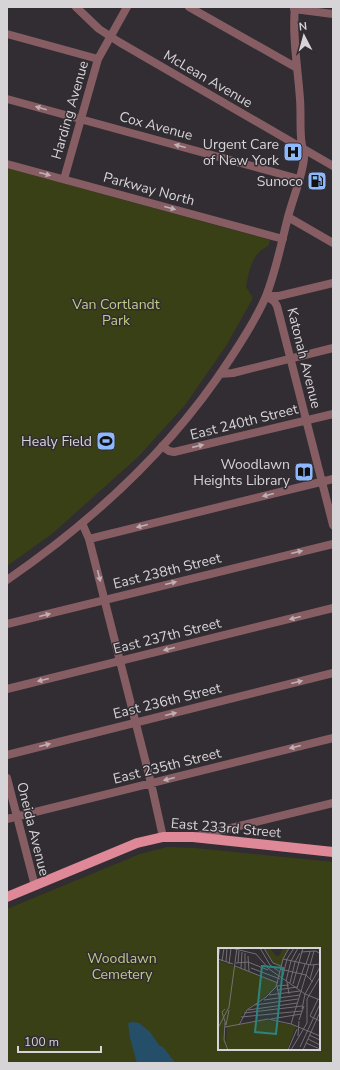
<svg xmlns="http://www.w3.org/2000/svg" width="340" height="1070" font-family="'Nunito Sans',sans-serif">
<rect width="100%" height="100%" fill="#312d32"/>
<!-- green -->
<path fill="#3a4015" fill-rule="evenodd" d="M7 168 270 240 268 246C252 253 249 271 246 287L253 298 226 346 185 405 138 457 53 533 7 566Z
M167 847 195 848 333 862V1063H7V909L140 854ZM219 949H319V1049H219Z"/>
<!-- water -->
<path fill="#254f69" d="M133 1022 139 1023 150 1032 159 1045 164 1048 175 1063H137L130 1038 128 1023Z"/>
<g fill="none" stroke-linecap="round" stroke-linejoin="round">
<!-- minor -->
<path stroke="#875d64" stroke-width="8" d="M76 7 99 29 119 42 333 166
M189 7 297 68
M294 9 333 14
M7 34 98 59
M7 99 299 179
M7 164 283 239
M64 179 98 59 127 7
M288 217 333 243
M266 296 274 301 277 306 333 525
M266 296H279L333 283
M220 374 233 373 333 348
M162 446 169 451 174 452 333 414
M82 523 89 539 151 783 163 837
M89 539 333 479
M7 580C94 520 173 447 230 359 243 339 257 318 266 296 276 271 281 244 288 217 292 201 303 174 304 158 304 151 301 144 301 137 300 125 301 112 300 99 298 70 292 36 295 7
M7 624 333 544
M7 689 333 608
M7 755 333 673
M7 778 35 886
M7 819 333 738
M198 836 333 803"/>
<!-- major -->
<path stroke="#de8898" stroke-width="10" d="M7 897 137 843 163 837H193L333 852"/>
</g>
<!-- one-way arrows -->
<defs><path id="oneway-solid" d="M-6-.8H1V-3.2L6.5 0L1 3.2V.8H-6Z"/></defs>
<g fill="#bfb0b4">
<use href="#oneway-solid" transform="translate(41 108) rotate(-164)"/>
<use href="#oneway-solid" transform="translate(180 146) rotate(-165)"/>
<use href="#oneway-solid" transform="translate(45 174) rotate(15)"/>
<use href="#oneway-solid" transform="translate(170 208) rotate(15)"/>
<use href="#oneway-solid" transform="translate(198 446) rotate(-13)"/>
<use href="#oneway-solid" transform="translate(268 495) rotate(166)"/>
<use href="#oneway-solid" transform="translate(142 526) rotate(166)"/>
<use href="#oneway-solid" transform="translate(297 552) rotate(-14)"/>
<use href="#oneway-solid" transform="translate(99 576) rotate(76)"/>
<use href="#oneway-solid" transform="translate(171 583) rotate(-14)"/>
<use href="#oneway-solid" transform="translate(45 615) rotate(-14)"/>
<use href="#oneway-solid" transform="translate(295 618) rotate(166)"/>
<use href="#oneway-solid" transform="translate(169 649) rotate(166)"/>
<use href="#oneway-solid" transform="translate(43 680) rotate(166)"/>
<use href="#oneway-solid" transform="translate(297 682) rotate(-14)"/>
<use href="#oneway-solid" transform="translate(171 714) rotate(-14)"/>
<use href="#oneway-solid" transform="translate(45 745) rotate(-14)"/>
<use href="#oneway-solid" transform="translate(295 747) rotate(166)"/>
<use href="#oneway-solid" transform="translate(169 779) rotate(166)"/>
</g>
<!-- icons -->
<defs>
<g id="hospital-square" transform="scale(1)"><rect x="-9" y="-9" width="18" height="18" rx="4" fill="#8db9fc" stroke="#312d32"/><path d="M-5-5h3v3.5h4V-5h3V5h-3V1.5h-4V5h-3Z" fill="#111"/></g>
<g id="fuel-square" transform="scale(1)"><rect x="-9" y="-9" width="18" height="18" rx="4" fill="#8db9fc" stroke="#312d32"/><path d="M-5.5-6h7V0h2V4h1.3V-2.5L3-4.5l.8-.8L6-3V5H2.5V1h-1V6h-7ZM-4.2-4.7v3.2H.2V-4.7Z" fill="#111"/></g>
<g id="stadium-square" transform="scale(1)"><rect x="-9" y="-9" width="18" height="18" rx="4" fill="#8db9fc" stroke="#312d32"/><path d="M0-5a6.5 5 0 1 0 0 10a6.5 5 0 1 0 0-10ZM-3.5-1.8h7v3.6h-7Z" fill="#111"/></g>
<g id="library-square" transform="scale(1)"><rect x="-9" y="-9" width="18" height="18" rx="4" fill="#8db9fc" stroke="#312d32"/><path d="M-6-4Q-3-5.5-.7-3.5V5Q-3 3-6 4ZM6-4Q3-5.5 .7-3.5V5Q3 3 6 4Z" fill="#111"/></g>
</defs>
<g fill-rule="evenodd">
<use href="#hospital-square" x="293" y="152"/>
<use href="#fuel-square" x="317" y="181"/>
<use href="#stadium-square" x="106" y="441"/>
<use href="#library-square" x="304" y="472"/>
</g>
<g text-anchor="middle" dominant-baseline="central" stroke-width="3" stroke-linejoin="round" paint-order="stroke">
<!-- street labels -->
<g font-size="14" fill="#d7d4d7" stroke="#312d32">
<text transform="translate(208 79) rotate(30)">McLean Avenue</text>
<text transform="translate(70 110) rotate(-74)">Harding Avenue</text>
<text transform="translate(156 126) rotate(15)">Cox Avenue</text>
<text transform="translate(149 189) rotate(15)">Parkway North</text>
<text transform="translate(304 358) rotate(76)">Katonah Avenue</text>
<text transform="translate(244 422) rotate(-14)">East 240th Street</text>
<text transform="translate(167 571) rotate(-14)">East 238th Street</text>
<text transform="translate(167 636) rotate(-14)">East 237th Street</text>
<text transform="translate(167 701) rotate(-14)">East 236th Street</text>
<text transform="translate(167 766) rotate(-14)">East 235th Street</text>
<text transform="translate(226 828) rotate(5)">East 233rd Street</text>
<text transform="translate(33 829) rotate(76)">Oneida Avenue</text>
</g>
<!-- poi labels -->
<g font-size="14" fill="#d7d4d7" stroke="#312d32" text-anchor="end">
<text x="279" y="144">Urgent Care<tspan x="279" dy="16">of New York</tspan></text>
<text x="303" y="181">Sunoco</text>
<text x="92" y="441">Healy Field</text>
<text x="290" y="464">Woodlawn<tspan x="290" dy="16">Heights Library</tspan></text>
</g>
<!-- park labels -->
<g font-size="14" fill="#bfca83" stroke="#312d32">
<text x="116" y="304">Van Cortlandt<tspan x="116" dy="16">Park</tspan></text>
<text x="122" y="958">Woodlawn<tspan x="122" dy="16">Cemetery</tspan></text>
</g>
</g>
<!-- overview -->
<g transform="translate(218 948)">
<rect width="102" height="102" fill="#312d32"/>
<path d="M47 0H52L58 8 62 7 65 0H70L63 18 56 15ZM0 12 59 35 56 41 25 65 20 77 6 80 9 102H0ZM47 72 78 78 69 102H11L8 95 9 79Z" fill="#3a4015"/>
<path fill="none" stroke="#737074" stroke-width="1" d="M2 0 0 11 15 16M13 0 38 6 51 21 87 46 102 19M42 0 52 17 62 24M46 0 55 15 63 18M83 4 97 3 102 5M30 8 31 23M65 11 93 17 102 16M4 13 6 0M8 14 9 0M18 15 30 14 50 22M20 15 21 3M11 16 13 0M88 16 92 4M92 17 96 3M17 18 60 35M23 20 24 4M33 20 62 31M62 21 88 27 95 34M27 22V5M64 31 69 11 76 0M92 31 96 17M68 33 73 13 80 0M69 34 71 46M72 35 77 14 82 5M75 36 85 0M59 38 62 54M59 38 71 37M79 40 87 16M59 42 79 39M51 47 82 43M100 51 92 68 102 73M46 52 82 47M37 57 80 51M7 61 4 64 8 77M84 61 87 46 102 52M30 62 79 55M26 65 84 58M23 69 84 63M53 71 83 66M81 72 86 58M7 75 6 92 10 102M73 76 91 17M8 77 11 62M21 77 29 62 48 49 58 39 65 11 71 0M7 79 50 71 73 76 102 88M0 80 11 59 19 0M91 87 102 92M80 88 81 73M90 91 102 97M88 95 102 101M82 99 102 56M70 102 79 81M73 102 89 75V51L102 29M85 102 102 64"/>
<path fill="#2d847e" fill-opacity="0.15" stroke="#2d847e" stroke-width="2" d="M44 18 65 20 58 86 37 84Z"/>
<rect width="102" height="102" fill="none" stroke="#d7d4d7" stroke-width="2"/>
</g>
<!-- border -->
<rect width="340" height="1070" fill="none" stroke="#d7d4d7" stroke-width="16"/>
<!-- north arrow -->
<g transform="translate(304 36) rotate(354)" stroke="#312d32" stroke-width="3" paint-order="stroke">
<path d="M0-3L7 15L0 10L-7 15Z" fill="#d7d4d7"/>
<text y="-6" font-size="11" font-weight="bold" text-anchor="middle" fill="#d7d4d7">N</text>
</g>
<!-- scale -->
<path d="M18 1046v6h83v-6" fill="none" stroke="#d7d4d7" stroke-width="2"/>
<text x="24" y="1046" font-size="12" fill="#d7d4d7" stroke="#312d32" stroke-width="3" paint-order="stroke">100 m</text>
</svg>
